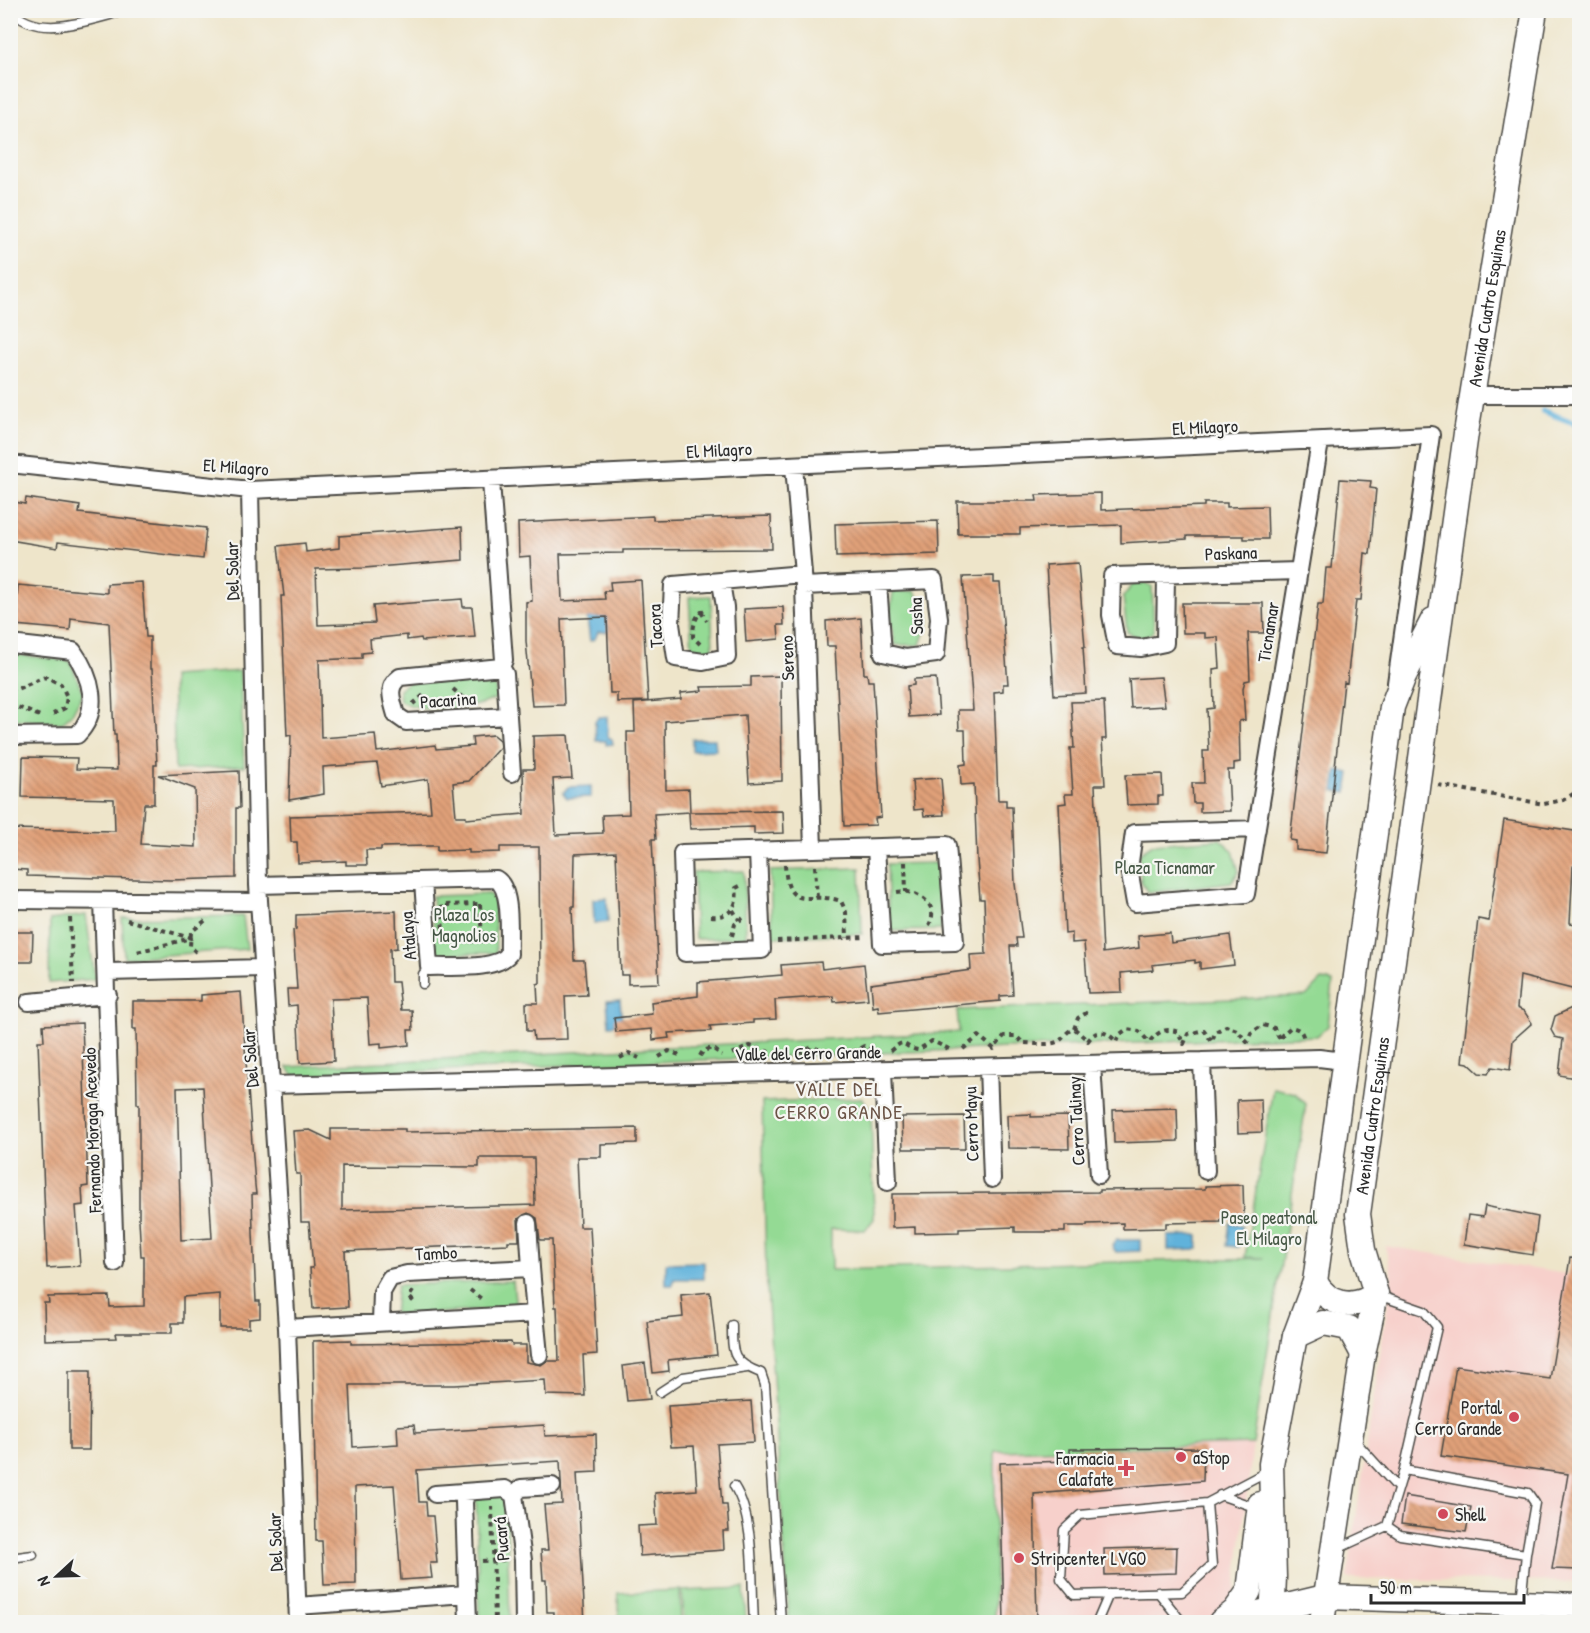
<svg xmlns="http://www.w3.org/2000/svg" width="1590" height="1633" font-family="'Patrick Hand',sans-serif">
<defs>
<pattern id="building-back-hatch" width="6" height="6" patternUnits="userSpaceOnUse" patternTransform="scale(1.5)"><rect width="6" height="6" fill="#e1a179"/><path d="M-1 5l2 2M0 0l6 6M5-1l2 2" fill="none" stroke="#b78363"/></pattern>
</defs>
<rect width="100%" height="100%" fill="#f6f6f2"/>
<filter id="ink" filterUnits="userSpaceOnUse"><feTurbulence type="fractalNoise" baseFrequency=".0167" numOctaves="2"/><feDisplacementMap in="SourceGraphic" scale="12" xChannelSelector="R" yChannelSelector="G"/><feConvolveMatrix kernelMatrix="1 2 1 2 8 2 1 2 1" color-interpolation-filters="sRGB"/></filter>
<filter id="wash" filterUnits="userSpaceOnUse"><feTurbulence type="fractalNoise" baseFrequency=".008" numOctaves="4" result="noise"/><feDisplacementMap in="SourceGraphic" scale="24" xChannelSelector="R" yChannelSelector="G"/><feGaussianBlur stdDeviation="1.35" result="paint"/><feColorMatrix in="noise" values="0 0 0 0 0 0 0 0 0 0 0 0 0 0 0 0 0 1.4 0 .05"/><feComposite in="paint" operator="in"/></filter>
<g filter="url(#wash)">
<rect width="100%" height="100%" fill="#eee5ca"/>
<!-- built -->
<path fill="#f7d0cb" d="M1385 1246 1579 1276V1582L1347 1579 1392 1274Z
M1253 1444 1235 1593 1241 1622H995L994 1451Z"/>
<!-- green -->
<path fill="#94da94" stroke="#608260" stroke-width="1.5" d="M1143 582 1152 586 1154 631C1143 640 1138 639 1127 632L1123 597 1132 585Z
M915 591 929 619 920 645H895L890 615 893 592Z
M711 596 713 649 692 650 689 597Z
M10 654 70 661 83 693 73 712 62 723 11 719Z
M240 671 244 766 175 770 172 676Z
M479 674 495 682 497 698C473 710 424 713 400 701L399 689 410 681Z
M1220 839 1233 851 1239 872 1231 882 1148 893 1141 881 1139 853 1153 844Z
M938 863 941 930 889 931 887 864Z
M860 868 862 934 772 937 770 871Z
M744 871 746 938 695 939 693 872Z
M489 894 494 899 496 953 435 954 432 896Z
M86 915 95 979 49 983 50 920Z
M243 916 247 949 124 958 122 918Z
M1322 980 1333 982 1328 1026 1317 1036 294 1076 287 1067 959 1032 957 1010 1306 996Z
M1273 1088 1295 1093 1306 1104 1253 1444 995 1451V1622H789L766 1272 762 1102 862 1098 871 1110 874 1219 865 1230 831 1229V1270L1264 1258 1245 1257Z
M513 1281 516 1309 394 1315 397 1285Z
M476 1493 506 1494 510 1622H479Z
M744 1588 746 1621 684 1622 682 1591Z
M680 1590 681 1622H619L618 1593Z"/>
<!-- water -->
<path fill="#60b2db" stroke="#466e83" stroke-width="1.5" d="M587 617H614V632H598L595 639 590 641Z
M599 717H607L608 737 612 739 613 744 606 745V741H596L595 721Z
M692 739H715L716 750 692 751Z
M1337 771 1350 773 1347 793 1334 791Z
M591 786V797L567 798 563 793 568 787Z
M607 898 608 922 594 923 593 899Z
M620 1000 622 1024 609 1025 607 1001Z
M1230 1223 1242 1225 1239 1247 1227 1246Z
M1198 1235V1249L1168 1250V1236Z
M1116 1240H1140V1251L1116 1252 1112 1246Z
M704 1262V1279H674L673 1285H666V1263Z"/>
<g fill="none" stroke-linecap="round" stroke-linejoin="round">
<!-- stream -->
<path stroke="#60b2db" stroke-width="6" d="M1543 411 1580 425"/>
</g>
<g id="blocks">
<!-- building -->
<path fill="url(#building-back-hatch)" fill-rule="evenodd" d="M1340 479 1371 481 1370 488 1376 489 1370 554 1365 553 1361 600H1356L1347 683 1344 682 1326 853 1296 850V841L1290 840 1318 604H1323L1326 568H1332Z
M1101 493V510L1204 506V503H1227V507L1267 506 1268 539H1244V536H1187V539L1121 543V525L1020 528V534H958L957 501H1037L1036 495Z
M26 498 80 506 79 513 206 528 203 559 58 542 57 548 10 540V501L25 504Z
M653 516V520L771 516 772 549 623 550V553L560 554 562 601 605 599 604 591H611L610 582 641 580 648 701 617 702V693H610L607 617 561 619 564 705 532 706 526 641V602L532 601 530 556 519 557 518 523Z
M938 521 939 554 836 557 835 524Z
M462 527 463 560 364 568 316 569 318 625 375 623 373 606 462 599 463 607H472L475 637 422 641 421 638 407 640V635L370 639 371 652 362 653V658L319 660 321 738 375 734 377 752 435 745 436 749 473 746 472 737 493 735 499 740 500 747 469 781 453 783 456 816H466V819L524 814 523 769H534L533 736 568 735 572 778 553 779 556 835 603 833 602 815 629 814 627 732H635L634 703 681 699V693L702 691 701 687 751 686V677L781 676 782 781 749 783 745 715 665 721 666 790 689 789 690 812 654 814 656 839H652L659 983 628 984V975H621L616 852 575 854 574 907H572L574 960H584L587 995 565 996 567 1039 534 1040 533 1031H527L526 1003H538L537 984 540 983 539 847H500V852L469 853V850L437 851V846H427L381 847V850H366L367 865H346V861L298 863 297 842H291L290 816 431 812 428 779 381 786 377 763 323 767 324 794 289 800 291 735 287 736 281 596H284L278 546 305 543 306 552 339 548V536Z
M1078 563 1085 647H1083L1086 693 1054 695 1046 565Z
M994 576V583H1000L1008 684H1003V691L994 692 998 800H1006V807H1012L1015 884 1022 938H1016L1017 946H1010L1013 995 1000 996V1001L879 1012 878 1006 873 1007 871 984 971 970 970 955 986 954 984 899H980L977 859 974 784 961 785 960 765 966 764 965 730H959L958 710H973L963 577Z
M142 582 146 637H150V669H152L157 765H154V804H144L141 844 196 847 195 789 158 775 239 771 240 808H236V878L171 880 27 876V870L10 869V829L115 831 114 799 22 797 23 757 77 758 76 769 117 770 116 735H114L109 623 71 618 70 630 15 625 18 585 107 593V584Z
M1182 603H1263L1264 633H1248L1250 680 1245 681 1243 688 1245 720 1239 721 1240 762 1234 763V770H1228L1230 811 1200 812V803H1193L1192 783H1204L1203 751H1209L1207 709 1214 708 1213 669 1220 668 1218 637 1205 638V633H1183Z
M783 607 784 625H778L779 639 746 642 744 609Z
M861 618 864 674H867L868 681H873L881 817 875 818 876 825 844 826 835 646H827L826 621Z
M1161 677 1165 706 1131 708 1129 679Z
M936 678 939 715 909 717 907 686 914 685V679Z
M1104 701 1106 739H1102L1105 785H1095L1103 953 1139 948 1138 936 1170 933 1171 943 1230 935 1234 965 1200 969V962L1195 963V960L1152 965 1153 970 1121 973 1122 992 1088 993 1084 942 1072 943V933L1065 934 1059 804 1066 803 1065 794H1073L1070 748H1074L1071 702Z
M1162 774 1163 796H1158V804L1127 805 1125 775Z
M941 778 944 815 924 816 923 809 914 810 912 780Z
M783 811 784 833 754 834V827L690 829 689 812Z
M1504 820 1580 832V867L1573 866 1570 923 1580 925V991L1520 976 1517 1008 1524 1011 1532 1023 1513 1040 1510 1070 1492 1067 1488 1074 1479 1073 1468 1063 1462 1062 1478 919 1489 921Z
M396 911 397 948 390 949 391 982H398L401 1010H412L413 1030H408L409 1045 381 1048V1043L370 1044 367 998 331 999 334 1061 300 1063 297 1005 288 1006 287 989H297L293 930 296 929V915Z
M10 932H33L32 962H10Z
M821 962 822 969 864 964 868 999 834 1002 833 996 775 1000 776 1019 753 1020V1023L710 1026 711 1031 668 1033 669 1038 653 1040 652 1029 616 1032 614 1018 652 1014 651 1002 698 996V982L782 975 781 965Z
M241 992 255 1185 256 1194H252L253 1233 256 1301H260V1318L249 1319V1328H220V1294L183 1297V1323H172V1333H116L117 1338 45 1340 44 1303H49L48 1297 109 1296 110 1307 144 1306V1256H141L139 1220V1104H137L136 1029H133V1001H201V995ZM203 1087 212 1238 181 1240 177 1088Z
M1580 1004V1079L1559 1075 1563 1039 1555 1037 1551 1030 1555 1016Z
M82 1023 88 1186 82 1187 83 1205 76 1206 80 1266 47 1268 38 1041H44L43 1025Z
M1261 1099 1262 1132 1238 1133 1237 1100Z
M1177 1108 1178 1141 1114 1143 1113 1110Z
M1031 1114V1117L1068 1116 1069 1149 1008 1148 1007 1115Z
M964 1116 965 1149H903L902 1117Z
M637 1128V1143L601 1144V1157H577L580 1227H590L597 1354 583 1355 585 1396 546 1395 545 1380 454 1385H350L353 1447 398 1444 397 1426 414 1425 415 1433 544 1425 545 1436 596 1434 597 1472 577 1473 585 1623H554V1612H547L546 1580H543L541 1550H548L544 1505 562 1504 560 1461 417 1470 419 1502H426L427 1516H433L437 1563H430L432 1578 401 1580 394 1485 355 1487 356 1584 324 1585 322 1541H316L313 1341 351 1340V1344L511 1342 512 1345H526V1362L541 1365 547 1361H559L557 1307H555L552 1240H540L537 1218 528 1213 518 1219 519 1241H508V1244L345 1251 348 1307 313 1309 310 1268H313L309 1222H301L300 1174H296L293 1131 310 1130 331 1140V1129H405V1132ZM479 1158H534L535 1205 342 1210V1166L479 1167Z
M1243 1185 1244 1219H1221V1222L1166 1223V1228L1123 1229V1223L1087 1224V1226H1065V1232H1015V1227L959 1229V1232L915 1233V1227L892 1228V1194L1100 1192V1190L1205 1189V1186Z
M1485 1206 1538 1217 1533 1255 1464 1244 1468 1215 1483 1217Z
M1570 1258 1580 1259V1570L1552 1569 1568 1474 1441 1456 1456 1366 1550 1379Z
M710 1292 717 1355 668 1360 669 1371 653 1373 647 1321 683 1317 681 1295Z
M645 1363 650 1399 627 1401 623 1366Z
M69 1371H90L89 1450H69Z
M751 1401 754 1442 717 1444 722 1505H727L729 1531H723L724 1550 640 1556 638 1526 657 1525 655 1493 697 1490 694 1446 671 1447 668 1406Z
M1204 1448 1203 1481 1034 1494 1037 1621 1004 1622 1000 1463 1070 1461V1449Z
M1405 1496 1471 1507 1466 1532 1401 1524Z
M1177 1547 1176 1573 1105 1575 1104 1549Z"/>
</g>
</g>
<g filter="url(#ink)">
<use href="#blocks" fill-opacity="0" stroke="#484743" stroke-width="1.5"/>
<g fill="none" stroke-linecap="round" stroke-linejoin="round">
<!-- lane casing -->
<g stroke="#484743" stroke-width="11">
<path id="lane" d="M11 10C39 42 93 18 129 10
M423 984V974L429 967
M1378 1295 1424 1311 1437 1327 1404 1470
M732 1325C732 1354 732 1362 761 1373L765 1385 781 1622
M660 1392 683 1377 747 1368
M1355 1441 1397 1487
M734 1486C756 1520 751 1582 754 1622
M1220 1495 1257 1508
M1207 1503 1212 1565 1182 1592 1074 1595 1061 1579 1064 1530 1080 1515Z
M1207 1503 1266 1472
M1337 1549 1387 1526 1404 1470 1528 1493 1535 1503 1526 1554 1400 1535 1387 1526
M10 1558 33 1555
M1158 1592 1182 1622
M1521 1602 1526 1554
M1097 1622 1109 1594"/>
</g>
<!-- street casing -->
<g stroke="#484743" stroke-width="20">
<path id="street" d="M1472 395H1580
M10 464 250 490 1431 435 1396 683
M491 481 504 660 501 667 505 674 512 773
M250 490 258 885 287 1328 298 1622
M1166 575 1165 643 1141 648 1117 646 1111 615 1112 576 1298 571
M721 582 725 607 727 657 703 662 676 658 671 624 673 585 803 574
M804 586 934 580 939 618 936 654 906 658 883 653 878 583
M10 644 73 651C91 676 102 710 77 735L10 736
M501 667 400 677C386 687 392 700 396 715L406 722 507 716
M1257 829 1134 833 1129 869 1135 903 1246 894 1320 442
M813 849 947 845 955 942 882 944 876 848
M758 852 762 950 685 953 682 853 813 849 804 586 794 466
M258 885 496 879C513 889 508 935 509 954 496 971 450 966 429 967L423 881
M10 900 259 902
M103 901 115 1263
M108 972 263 968
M29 1002 108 995
M1202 1061 1206 1171
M1092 1064 1099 1175
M988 1067 992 1179
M883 1071 888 1182
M271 1085 1319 1058 1344 1061
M528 1223 531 1268
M535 1314 539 1355
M287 1328 535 1314 531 1268 407 1274 390 1278 382 1292 381 1323
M435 1494 505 1489 514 1495 523 1560 524 1622
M466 1494 464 1502 468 1622
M514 1495 521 1488 552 1486
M297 1606 466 1594
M1519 1622 1521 1602"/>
</g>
<!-- secondary casing -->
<g stroke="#484743" stroke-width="27">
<g id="secondary">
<path d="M1315 1282C1329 1306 1354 1310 1376 1294"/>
<path d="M1295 1336 1323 1323 1349 1328 1363 1354"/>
<path d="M1221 1622 1325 1597 1580 1605"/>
<path d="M1221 1622 1235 1611 1249 1591 1260 1504"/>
<path d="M1272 1622 1274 1577 1271 1464 1295 1336 1315 1282 1392 707 1404 676 1433 620"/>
<path id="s1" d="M1322 1622 1363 1354 1376 1294 1363 1250 1358 1214 1466 433 1535 10"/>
</g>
</g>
<!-- path -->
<path stroke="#484743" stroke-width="4" stroke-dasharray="4.5 4.5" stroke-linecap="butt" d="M701 612 707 621
M700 644 693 637C693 626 695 613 707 609
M453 689 465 700
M10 692 45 677 61 684 67 697 65 708 51 715
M10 704 40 716
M413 704 426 693
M1438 785 1544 804 1563 800 1580 790
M905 862 906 892
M785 865C788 915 809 890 841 901L846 912 847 938
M815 866 817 898
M897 892C916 889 941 904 929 925
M480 904 482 941 443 942 442 905Z
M733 910 739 920
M711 916C730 918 739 906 736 888L742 885
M70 918 73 983
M127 920 191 938 137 952
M732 936 735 924 743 918
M777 941 866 937
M196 952 190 946 191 932 206 920
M1074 1029 1078 1018 1088 1012
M963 1049 979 1036 994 1049 1004 1036H1016L1023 1043C1032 1043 1048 1046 1057 1042 1065 1039 1065 1030 1075 1029L1088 1041C1096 1028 1108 1031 1116 1042L1119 1035 1127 1029 1139 1031 1149 1042C1158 1032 1165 1027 1178 1032L1184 1044 1188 1034 1204 1030 1212 1042 1215 1032 1226 1026 1237 1030 1247 1042 1251 1033 1263 1025 1274 1028 1280 1040 1282 1035 1291 1027C1300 1029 1303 1032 1304 1041
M890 1051C908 1036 900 1047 918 1050L932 1041 949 1049
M852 1052 864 1046 874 1051
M799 1053 813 1047 825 1052
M732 1054 750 1046 769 1052
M700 1056 703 1051 712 1048 722 1055
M659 1057 669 1051 682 1056
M620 1058 629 1053 639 1058
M470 1290 483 1300
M413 1291 409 1297 415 1303
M492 1506 495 1622
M482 1561 507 1560"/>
<!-- lane -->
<use href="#lane" stroke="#fff" stroke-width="8"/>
<!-- street -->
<use href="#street" stroke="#fff" stroke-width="16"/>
<!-- secondary -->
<use href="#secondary" stroke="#fff" stroke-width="24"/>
</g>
</g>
<!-- markers -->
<g fill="#d1495b" stroke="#f6f6f2" stroke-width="2">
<circle cx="1514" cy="1417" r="6"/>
<circle cx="1181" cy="1457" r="6"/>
<path d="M1123 1459h6v6h6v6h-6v6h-6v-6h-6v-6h6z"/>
<circle cx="1443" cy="1514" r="6"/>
<circle cx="1019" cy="1558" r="6"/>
</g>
<g text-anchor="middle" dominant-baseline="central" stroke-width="4.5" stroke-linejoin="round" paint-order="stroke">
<!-- street labels -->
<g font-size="18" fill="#2b2b2b" stroke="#f6f6f2">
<text stroke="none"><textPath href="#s1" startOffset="1330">Avenida Cuatro Esquinas</textPath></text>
<text transform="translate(1205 427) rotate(-3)">El Milagro</text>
<text transform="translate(719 450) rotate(-3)">El Milagro</text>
<text transform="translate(236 467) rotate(4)">El Milagro</text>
<text transform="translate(1231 553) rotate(-2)">Paskana</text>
<text transform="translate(232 571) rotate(-91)">Del Solar</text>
<text transform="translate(916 616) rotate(-92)">Sasha</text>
<text transform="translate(655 626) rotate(-93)">Tacora</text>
<text transform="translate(1268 632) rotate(-81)">Ticnamar</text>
<text transform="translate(787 658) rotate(-92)">Sereno</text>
<text transform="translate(448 700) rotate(-4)">Pacarina</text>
<text transform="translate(408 936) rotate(-95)">Atalaya</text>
<text transform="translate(808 1053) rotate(-1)">Valle del Cerro Grande</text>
<text transform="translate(250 1058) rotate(-94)">Del Solar</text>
<text stroke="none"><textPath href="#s1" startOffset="514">Avenida Cuatro Esquinas</textPath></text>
<text transform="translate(1076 1121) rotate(-93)">Cerro Talinay</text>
<text transform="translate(971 1124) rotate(-92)">Cerro Mayu</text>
<text transform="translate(92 1130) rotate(-92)">Fernando Moraga Acevedo</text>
<text transform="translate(436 1253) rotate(-3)">Tambo</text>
<text transform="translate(501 1539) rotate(-95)">Pucará</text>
<text transform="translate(275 1542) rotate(-92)">Del Solar</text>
</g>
<!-- park labels -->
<g font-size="18" fill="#455745" stroke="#f6f6f2">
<text x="1165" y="867">Plaza Ticnamar</text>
<text x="464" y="914">Plaza Los<tspan x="464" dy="21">Magnolios</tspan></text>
<text x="1269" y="1217">Paseo peatonal<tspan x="1269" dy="21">El Milagro</tspan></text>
</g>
<!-- poi labels -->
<g font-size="18" fill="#2b2b2b" stroke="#f6f6f2" text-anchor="start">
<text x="1502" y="1407" text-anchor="end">Portal<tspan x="1502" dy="21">Cerro Grande</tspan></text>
<text x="1193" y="1457">aStop</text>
<text x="1114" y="1458" text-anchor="end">Farmacia<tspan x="1114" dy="21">Calafate</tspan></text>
<text x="1455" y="1514">Shell</text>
<text x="1031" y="1558">Stripcenter LVGO</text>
</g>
<!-- neighbourhood labels -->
<g font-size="20" letter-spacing="1.5" fill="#6b5446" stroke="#f6f6f2">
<text x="839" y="1088">VALLE DEL<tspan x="839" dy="23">CERRO GRANDE</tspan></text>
</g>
</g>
<!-- margin -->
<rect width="1590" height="1633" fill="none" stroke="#f6f6f2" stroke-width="36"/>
<!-- north arrow -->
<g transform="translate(57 1576) rotate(248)" stroke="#f6f6f2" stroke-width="4.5" paint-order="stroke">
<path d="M0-4.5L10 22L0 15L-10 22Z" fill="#2b2b2b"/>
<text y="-9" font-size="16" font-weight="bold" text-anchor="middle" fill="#2b2b2b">N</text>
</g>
<!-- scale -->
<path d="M1371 1594v9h153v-9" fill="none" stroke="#2b2b2b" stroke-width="3"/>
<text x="1380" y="1594" font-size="18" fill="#2b2b2b" stroke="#f6f6f2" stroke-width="4.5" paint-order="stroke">50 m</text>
</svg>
